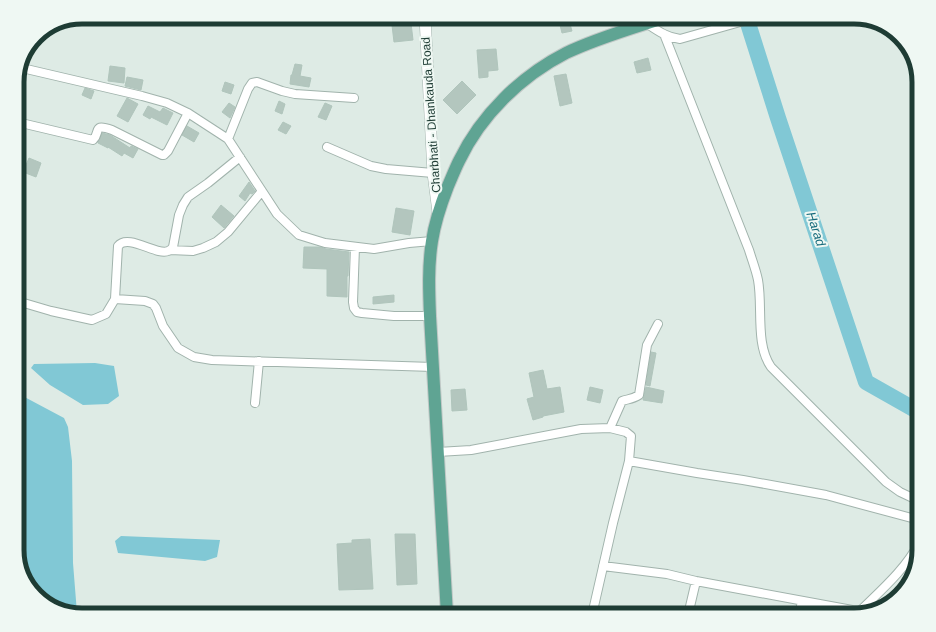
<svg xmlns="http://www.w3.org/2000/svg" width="936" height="632" font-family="Arial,sans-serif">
<rect width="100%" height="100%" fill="#deebe5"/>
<!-- water -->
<path fill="#81c8d5" d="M95 363 114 366 119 396 108 404 83 405 50 385 31 368 34 364Z
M17 393 64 418 68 427 72 461 73 563 77 613 46 604 26 582 17 554Z
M121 536 220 540 217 557 205 561 118 553 115 541Z"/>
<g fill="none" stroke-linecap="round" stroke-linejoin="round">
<!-- river -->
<path stroke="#81c8d5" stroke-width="16" d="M746 17 778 118 866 382 919 412"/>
</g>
<!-- building -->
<path fill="#b3c6be" stroke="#b0c5bc" d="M391 17H404V24L411 23 413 40 394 42Z
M558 17H568L572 31 562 33Z
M496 49 498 70 488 71V77L479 78 477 50Z
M648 58 651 70 637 73 634 62Z
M295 64 302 65 300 76 311 78 309 87 290 84 291 75H292Z
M110 66 125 68 124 83 108 81Z
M566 74 572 103 560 106 554 76Z
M127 77 143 80 141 90 125 86Z
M462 81 476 95 457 114 443 100Z
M225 82 234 85 231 94 222 91Z
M85 88 94 91 91 99 82 95Z
M127 98 138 104 128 122 117 116Z
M279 101 285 104 282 114 275 111Z
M229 103 235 107 230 118 222 112Z
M325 103 332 106 326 120 318 117Z
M148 106 160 112 163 108 173 113 167 125 151 117 150 119 143 115Z
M283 122 291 126 286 134 278 130Z
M187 126 199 133 194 142 182 135Z
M102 133 110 135 130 148 131 146 138 149 133 158 124 153 122 156 108 147V148L98 143Z
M29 158 41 163 36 177 23 172Z
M249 182 255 191 252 194 250 193 245 201 239 196Z
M221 205 234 216 224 228 212 217Z
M396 208 414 211 410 235 392 232Z
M304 247H321L326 249 349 252 348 276H347V297L327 296V269L303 268Z
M394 295V302L373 304V297Z
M651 352 656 353 650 386 646 385Z
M543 370 547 389 560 387 564 412 543 416V417L533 420 527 399 534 397 529 373Z
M590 387 603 390 600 403 587 400Z
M646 387 664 391 662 403 643 400Z
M465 389 467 410 452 411 451 390Z
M395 534H415L417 584 397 585Z
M370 539 373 589 339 590 337 544 352 543V540Z"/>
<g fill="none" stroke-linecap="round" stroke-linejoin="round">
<!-- minor casing -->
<g stroke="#a1b3ac" stroke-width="10">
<path id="minor" d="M646 23C658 31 666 37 680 39L758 17
M664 34 749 250C752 260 756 270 758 280 763 307 755 344 771 367L886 482 900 492 919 501
M22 68 142 96 167 103 188 113 228 139 277 214 299 235 325 243 374 249 409 243 432 241
M17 122 93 140C101 132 92 123 112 130L162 155H164L168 151 188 113
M228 139 248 89 252 83 257 82 282 91 295 94 354 98
M327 147 371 166 386 169 433 173
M919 210V213
M355 247 353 302 354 308 357 312 362 313 394 316H430
M170 250 193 251 203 248 216 242 228 232 262 191
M115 299 118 246C128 233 157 256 168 251 170 251 172 248 173 247L179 215 183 205 188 197 208 183 240 157
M17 301 51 311 92 320 106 314 115 299 145 301 153 304 156 308 163 326 178 348 194 357 212 360 433 367
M255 403 259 361
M610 428 622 401C628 399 633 399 639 395L647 345 658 324
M438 452 471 450 581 429 610 428 626 432 631 436 629 461 613 523 592 615
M629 461 697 473 743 480 826 495 919 520
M603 566 667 574 696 581 863 612
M859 612C880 591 905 570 919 543
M688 615 696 581
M799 615 802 601"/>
</g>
<!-- tertiary casing -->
<g stroke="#a1b3ac" stroke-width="12">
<path id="tertiary" d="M425 17 433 173 438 212"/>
</g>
<!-- primary casing -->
<g stroke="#c0c8c6" stroke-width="14">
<path id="primary" d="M447 615 430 316C429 291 428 266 432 241 435 221 441 204 448 186 452 177 455 169 459 161 481 115 521 76 566 53 597 38 633 28 666 17"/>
</g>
<!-- minor -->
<use href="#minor" stroke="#fff" stroke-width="8"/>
<!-- tertiary -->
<use href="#tertiary" stroke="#fff" stroke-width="11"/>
<!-- primary -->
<use href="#primary" stroke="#5fa493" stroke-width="12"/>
</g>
<g text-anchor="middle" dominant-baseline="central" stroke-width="4" stroke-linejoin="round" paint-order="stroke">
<!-- street labels -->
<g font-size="12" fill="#1e3c34" stroke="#eff8f3">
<text transform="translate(431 115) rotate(-94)">Charbhati - Dhankauda Road</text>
</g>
<!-- water labels -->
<g font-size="13" font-style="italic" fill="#156a7b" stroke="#eff8f3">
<text transform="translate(816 229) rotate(72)">Harad</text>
</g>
</g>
<!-- crop -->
<path d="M0 0H936V632H0ZM82 24H854A58 58 0 0 1 912 82V550A58 58 0 0 1 854 608H82A58 58 0 0 1 24 550V82A58 58 0 0 1 82 24Z" fill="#eff8f3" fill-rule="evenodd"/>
<path fill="none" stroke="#1e3c34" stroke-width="5" d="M82 24H854A58 58 0 0 1 912 82V550A58 58 0 0 1 854 608H82A58 58 0 0 1 24 550V82A58 58 0 0 1 82 24Z"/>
</svg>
